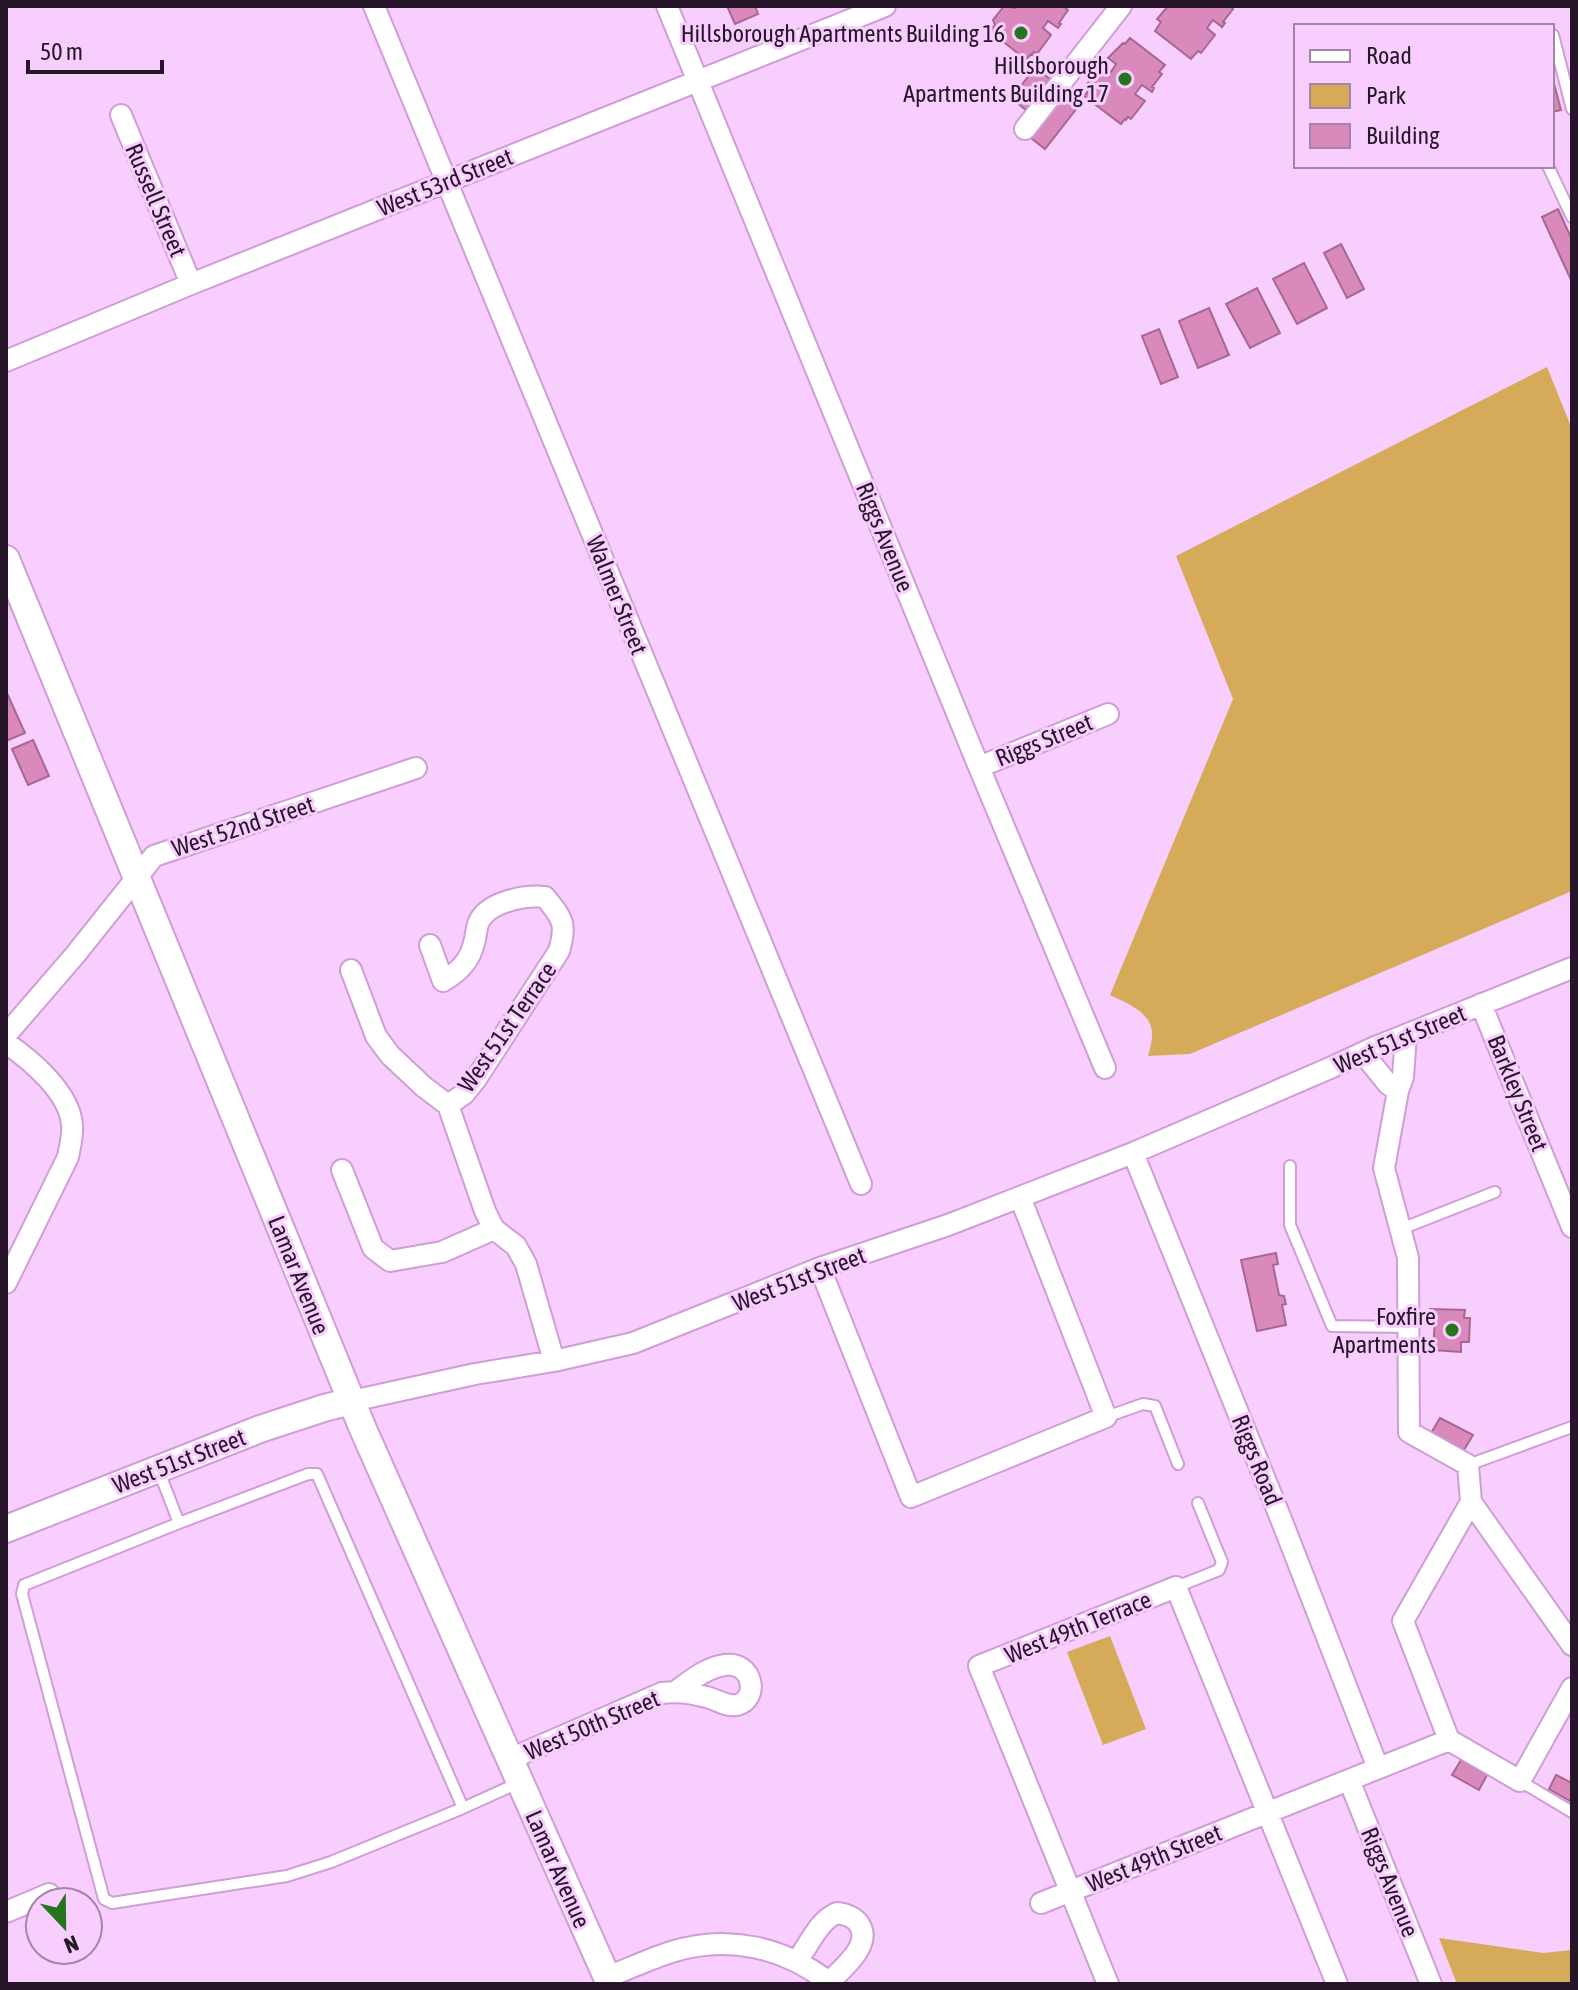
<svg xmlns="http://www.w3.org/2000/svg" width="1578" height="1990" font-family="'Asap Condensed',sans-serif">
<rect width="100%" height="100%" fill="#f7cefd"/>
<!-- green -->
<path fill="#d5ab59" d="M1547 367 1572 429V891L1190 1054 1148 1056C1150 1049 1152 1042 1152 1035 1153 1013 1127 1003 1110 995L1233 699 1176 556Z
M1110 1636 1146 1729 1103 1745 1067 1652Z
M1439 1938 1543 1953 1572 1950V1984H1457Z"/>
<!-- building -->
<path fill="#d989bb" stroke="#a76890" stroke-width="2" d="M727 6H755L758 14 735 24Z
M1004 6 1015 8 1017 6H1066L1064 7 1068 10 1059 23 1061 24 1058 28 1048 21 1043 28 1051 35 1037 54 1034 52 1032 55 1031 54 1026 60 990 31 995 25 993 20Z
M1168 6H1230L1233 9 1223 22 1225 23 1222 27 1213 20 1207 28 1215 35 1201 53 1198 51 1191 59 1155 31 1161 22 1157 19Z
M1130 38 1165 65 1159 72 1162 74 1152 87 1154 88 1152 92 1142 85 1135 94 1145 101 1131 119 1128 117 1126 120 1125 119 1121 124 1084 96 1089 90 1087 84 1103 66 1111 72 1116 64 1108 58 1123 43 1125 44Z
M1035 68 1050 79 1026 110 1011 98Z
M1552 76 1561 110 1552 112Z
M1066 92 1081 103 1045 149 1031 138Z
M1558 209 1572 240V282L1542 217Z
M1341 244 1364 289 1347 298 1324 253Z
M1304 263 1327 308 1297 324 1273 279Z
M1257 288 1280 333 1250 348 1226 304Z
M1209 308 1229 355 1198 368 1179 321Z
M1159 329 1178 377 1161 384 1142 336Z
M6 691 25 733 6 741Z
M33 740 49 776 28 785 12 749Z
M1276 1253 1278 1264 1273 1265 1279 1295 1284 1296 1286 1304 1282 1305 1286 1325 1257 1331 1241 1260Z
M1430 1309 1465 1310 1464 1318H1470L1469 1342H1461V1352L1433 1350 1435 1319H1430Z
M1440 1418 1473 1435 1464 1450 1431 1433Z
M1461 1760 1487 1775 1479 1790 1452 1775Z
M1556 1775 1572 1783V1802L1549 1789Z"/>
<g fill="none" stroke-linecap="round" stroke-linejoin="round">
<!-- service casing -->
<g stroke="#cf9ed6" stroke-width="14">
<path id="service" d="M1553 35 1572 109
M1548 166 1572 217
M1290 1166V1225L1332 1326 1408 1327
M1401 1229 1495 1192
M1106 1417 1143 1404 1155 1406 1178 1464
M1468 1465 1572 1427
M158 1469 179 1523
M1176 1587 1219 1570 1222 1562 1198 1503
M1520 1781 1572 1812
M463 1808 317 1474H308L179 1523 24 1585 22 1594 104 1899 112 1903 287 1876 331 1862 463 1808 518 1783"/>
</g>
<!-- minor casing -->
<g stroke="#cf9ed6" stroke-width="24">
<path id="minor" d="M374 6 861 1184
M667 6 979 767 1105 1068
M121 115 191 284
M1025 129 1121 6
M6 361 191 284 885 6
M979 767 1108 714
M430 945 443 981C459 972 470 961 474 943 476 937 476 930 478 924 486 902 524 895 545 897 563 919 567 924 559 951L476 1079 464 1094 448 1105
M351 970 376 1036 390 1055 424 1087 448 1105 485 1211 494 1229 516 1246 526 1264 554 1361
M1481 1004 1572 1227
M6 1035 75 955 154 856 416 768
M1406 1035 1403 1077 1398 1091 1384 1168 1408 1258 1409 1432 1468 1465 1471 1502 1572 1645
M6 1043C31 1060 70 1093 72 1125 73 1136 70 1146 68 1157L6 1283
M1363 1053 1388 1084 1398 1091
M1133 1153 1281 1519 1378 1768
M342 1170 373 1248 390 1261 442 1252 494 1229
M820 1268 911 1497 1106 1417 1020 1197
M352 1401 475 1374 554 1361 633 1343 820 1268 948 1225 1133 1153 1330 1068 1373 1048 1572 968
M1471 1502 1403 1621 1449 1740 1520 1781 1572 1688
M510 1759 662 1693C677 1691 692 1693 706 1697 716 1699 726 1707 737 1705 760 1699 753 1661 725 1665 707 1667 690 1681 675 1692
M1349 1780 1431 1984
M1041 1903 1449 1740
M6 1912 49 1894
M797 1961C809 1945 819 1920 837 1913 846 1914 854 1917 859 1924 873 1945 842 1969 829 1982
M607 1977C628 1969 650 1959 671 1952 728 1934 785 1947 831 1984
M1108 1984 979 1666 1176 1587 1337 1984"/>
</g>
<!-- tertiary casing -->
<g stroke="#cf9ed6" stroke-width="30">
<path id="tertiary" d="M6 559 363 1429 610 1984
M6 1529 260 1429 324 1408 352 1401"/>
</g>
<!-- service -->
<use href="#service" stroke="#fff" stroke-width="10"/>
<!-- minor -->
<use href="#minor" stroke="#fff" stroke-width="20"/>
<!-- tertiary -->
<use href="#tertiary" stroke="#fff" stroke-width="26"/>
</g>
<!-- markers -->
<g fill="#25751e" stroke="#f7cefd" stroke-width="3">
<circle cx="1021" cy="33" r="8"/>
<circle cx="1125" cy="79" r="8"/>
<circle cx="1452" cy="1330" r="8"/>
</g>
<g text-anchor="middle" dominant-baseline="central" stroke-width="6" stroke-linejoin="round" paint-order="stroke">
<!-- poi labels -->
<g font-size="24" fill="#27152a" stroke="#f7cefd" text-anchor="end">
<text x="1005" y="33">Hillsborough Apartments Building 16</text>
<text x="1109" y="65">Hillsborough<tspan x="1109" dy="28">Apartments Building 17</tspan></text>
<text x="1436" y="1316">Foxfire<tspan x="1436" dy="28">Apartments</tspan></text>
</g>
<!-- street labels -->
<g font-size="24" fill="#27152a" stroke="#f7cefd">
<text transform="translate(445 182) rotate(-22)">West 53rd Street</text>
<text transform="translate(156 200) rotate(67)">Russell Street</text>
<text transform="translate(885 537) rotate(68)">Riggs Avenue</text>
<text transform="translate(617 595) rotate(68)">Walmer Street</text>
<text transform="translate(1044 740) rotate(-22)">Riggs Street</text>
<text transform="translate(243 826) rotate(-18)">West 52nd Street</text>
<text transform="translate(507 1027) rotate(-55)">West 51st Terrace</text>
<text transform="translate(1400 1039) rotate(-23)">West 51st Street</text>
<text transform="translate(1518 1093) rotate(68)">Barkley Street</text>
<text transform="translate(299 1275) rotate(68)">Lamar Avenue</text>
<text transform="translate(799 1279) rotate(-21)">West 51st Street</text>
<text transform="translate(1257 1460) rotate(68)">Riggs Road</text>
<text transform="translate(179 1461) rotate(-21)">West 51st Street</text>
<text transform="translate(1078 1627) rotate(-22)">West 49th Terrace</text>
<text transform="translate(592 1725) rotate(-23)">West 50th Street</text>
<text transform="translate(1154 1858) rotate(-22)">West 49th Street</text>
<text transform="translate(558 1869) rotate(66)">Lamar Avenue</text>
<text transform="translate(1390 1882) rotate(68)">Riggs Avenue</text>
</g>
</g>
<!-- border -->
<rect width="1578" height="1990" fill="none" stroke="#27152a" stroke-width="16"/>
<!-- legend -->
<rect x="1294" y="24" width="260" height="144" fill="#f7cefd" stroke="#a484a9" stroke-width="2"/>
<rect x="1310" y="50" width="40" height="12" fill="#ffffff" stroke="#a484a9" stroke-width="2"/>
<text x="1366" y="64" font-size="24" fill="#27152a">Road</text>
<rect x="1310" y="84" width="40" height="24" fill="#d5ab59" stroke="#a484a9" stroke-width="2"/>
<text x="1366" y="104" font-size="24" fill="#27152a">Park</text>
<rect x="1310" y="124" width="40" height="24" fill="#d989bb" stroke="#a484a9" stroke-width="2"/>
<text x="1366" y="144" font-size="24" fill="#27152a">Building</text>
<!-- north arrow -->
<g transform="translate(64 1926) rotate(158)"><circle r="38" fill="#f7cefd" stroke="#a484a9" stroke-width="2"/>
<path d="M0-6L14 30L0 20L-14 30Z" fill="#25751e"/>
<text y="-12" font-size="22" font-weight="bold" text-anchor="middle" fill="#27152a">N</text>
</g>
<!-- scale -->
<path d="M28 60v12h134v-12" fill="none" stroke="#27152a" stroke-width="4"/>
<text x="40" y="60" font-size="24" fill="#27152a" stroke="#f7cefd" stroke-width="6" paint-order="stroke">50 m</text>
</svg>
